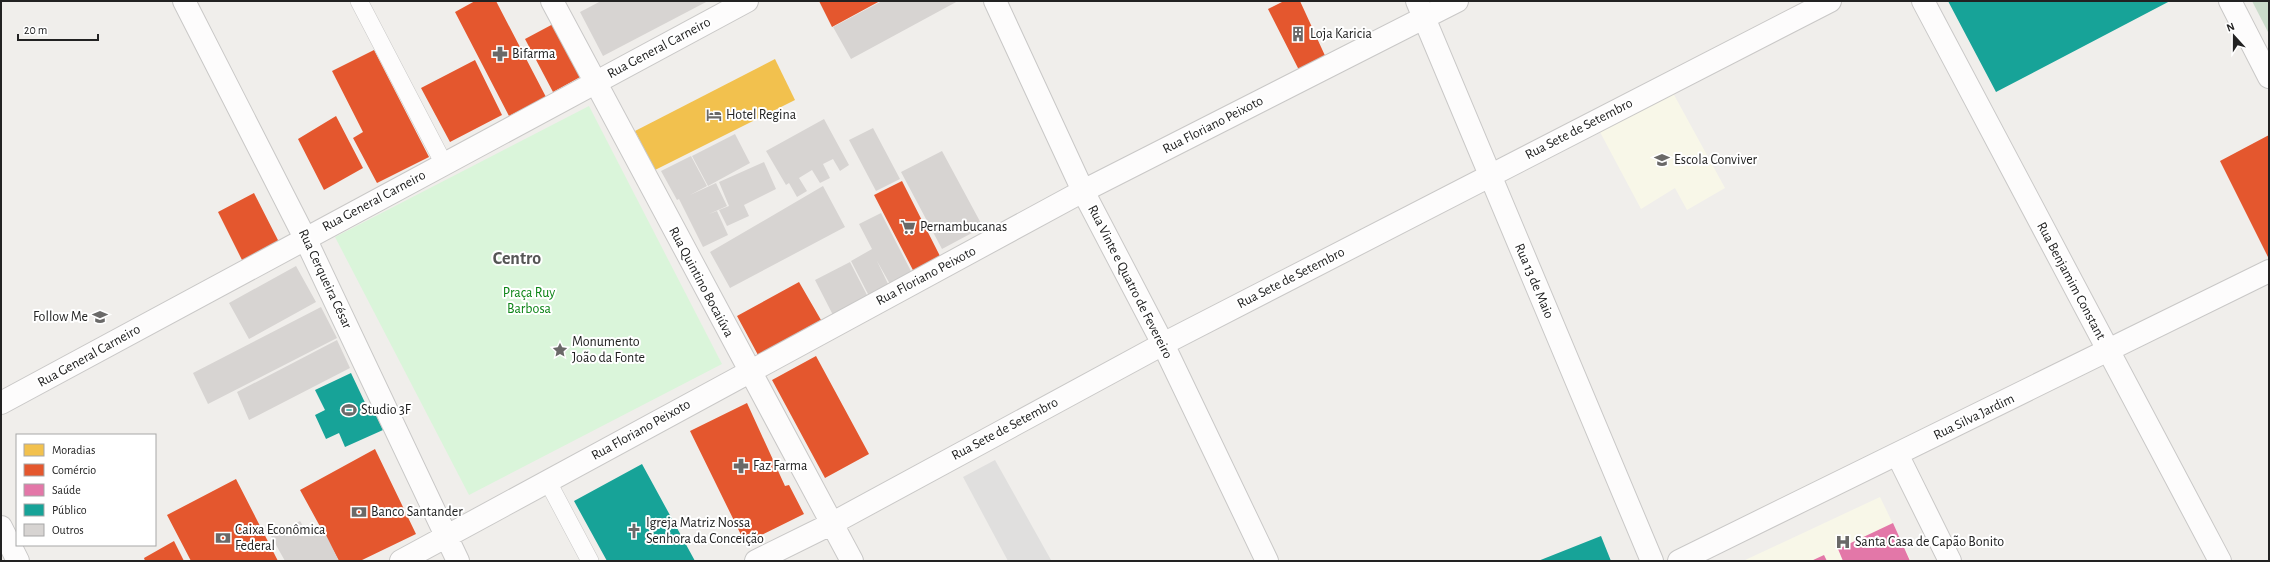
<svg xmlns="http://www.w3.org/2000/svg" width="2270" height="562" font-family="'Alegreya Sans',sans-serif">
<rect width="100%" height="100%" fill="#f0eeeb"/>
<!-- education -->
<path fill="#f8f7e8" d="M1673 93 1725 188 1687 210 1675 188 1641 209 1600 132Z
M1880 497 1911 561H1743Z"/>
<!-- cemetery -->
<path fill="#cadbca" d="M2252 1H2269V34Z"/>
<!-- park -->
<path fill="#daf5da" d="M589 106 722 364 469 495 335 237Z"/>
<!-- parking -->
<path fill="#e0dfde" d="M995 460 1051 560 1048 561H1008L963 477Z"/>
<!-- homes -->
<path fill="#f2c14e" d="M775 59 795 100 655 170 635 131Z"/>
<!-- shops -->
<path fill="#e4572e" d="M475 1H496L546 97 509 116 455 12Z
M819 1H880L832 27Z
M1284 1H1300L1327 60 1301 74 1268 9Z
M555 23 582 76 553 92 525 39Z
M374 50 429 157 377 183 353 138 363 132 332 71Z
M475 60 502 115 450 142 421 88Z
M336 116 363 168 324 190 298 139Z
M2269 135V259L2220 161Z
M902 181 942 260 915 274 874 195Z
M254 193 281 246 244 264 218 212Z
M799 282 821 320 758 355 737 316Z
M816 356 869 454 825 478 772 380Z
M747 403 785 486 789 485 804 514 745 543 690 431Z
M375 449 416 534 360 561H339L300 490Z
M236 479 278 561H191L167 515Z
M174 541 184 561H145L144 558Z"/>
<!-- health -->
<path fill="#e377a8" d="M1893 523 1910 561H1843L1838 549Z
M1824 555 1827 561H1811Z"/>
<!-- public -->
<path fill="#17a398" d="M1948 1H2170L1996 92Z
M351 373 368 409 372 407 383 430 345 447 339 433 326 439 315 415 325 410 315 390Z
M642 464 695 561H607L574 501Z
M1601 536 1611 561H1538Z"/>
<!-- building -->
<path fill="#d7d4d2" d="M601 1H708L603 56 580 12Z
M882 1H958L851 59 833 27Z
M824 119 849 165 840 171 833 159 823 164 830 178 820 183 812 170 799 178 807 191 797 197 789 183 786 185 766 151Z
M873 128 900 179 876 191 849 140Z
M735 134 750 163 708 186 692 156Z
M942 151 983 227 942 249 901 172Z
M691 156 707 186 690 195 716 183 727 206 709 214 717 211 728 235 703 247 679 199 677 200 661 171Z
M764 162 776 189 744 205 749 216 727 226 719 210 729 206 719 182Z
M823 186 845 227 730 288 710 252Z
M881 213 912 273 890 284 877 261 889 286 869 296 851 261 872 249 859 224Z
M850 262 869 299 834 317 815 280Z
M296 266 316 302 249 339 229 303Z
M321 307 337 338 208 404 193 373Z
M337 340 350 368 249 420 237 392Z
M300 521 309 536 324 531 339 561H285L271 536Z"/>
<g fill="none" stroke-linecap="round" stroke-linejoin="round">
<!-- pedestrian casing -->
<g stroke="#c9c8c7" stroke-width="18">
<path id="pedestrian" d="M359 1 444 164
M548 482 590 561"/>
</g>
<!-- minor casing -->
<g stroke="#c9c8c7" stroke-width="24">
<path id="minor" d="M184 1 305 238 458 561
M552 1 852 561
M995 1 1083 191 1163 344 1267 561
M1417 1 1652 561
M1923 1 2220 561
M2230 1 2269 77
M1 403 747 1
M1897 454 1950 561
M1 527 18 561
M401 561 1083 191 1457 1
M756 561 831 524 1163 344 1830 1
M1679 561 2269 271"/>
</g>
<!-- pedestrian -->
<use href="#pedestrian" stroke="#fdfcfc" stroke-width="17"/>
<!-- minor -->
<use href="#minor" stroke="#fdfcfc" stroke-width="22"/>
</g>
<!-- icons -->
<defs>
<g id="building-bare" transform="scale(1.2)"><path d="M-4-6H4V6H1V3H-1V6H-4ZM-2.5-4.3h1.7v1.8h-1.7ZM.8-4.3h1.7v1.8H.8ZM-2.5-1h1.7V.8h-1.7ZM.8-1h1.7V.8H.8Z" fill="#6a6968" stroke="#fff" stroke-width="2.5" paint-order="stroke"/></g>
<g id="pharmacy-bare" transform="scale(1.2)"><path d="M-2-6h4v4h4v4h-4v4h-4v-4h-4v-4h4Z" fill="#6a6968" stroke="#fff" stroke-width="2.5" paint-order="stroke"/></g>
<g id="hotel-bare" transform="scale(1.2)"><path d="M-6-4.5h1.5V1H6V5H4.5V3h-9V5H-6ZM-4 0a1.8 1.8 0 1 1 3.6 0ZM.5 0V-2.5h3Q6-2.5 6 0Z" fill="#6a6968" stroke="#fff" stroke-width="2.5" paint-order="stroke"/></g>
<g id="school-bare" transform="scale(1.2)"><path d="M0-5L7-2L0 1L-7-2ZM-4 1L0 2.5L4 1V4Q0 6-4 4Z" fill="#6a6968" stroke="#fff" stroke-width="2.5" paint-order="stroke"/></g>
<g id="supermarket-bare" transform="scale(1.2)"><path d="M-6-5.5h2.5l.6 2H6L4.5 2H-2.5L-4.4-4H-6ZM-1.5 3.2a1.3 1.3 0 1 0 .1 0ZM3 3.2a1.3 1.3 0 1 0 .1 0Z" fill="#6a6968" stroke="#fff" stroke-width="2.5" paint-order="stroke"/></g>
<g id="sight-bare" transform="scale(1.2)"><path d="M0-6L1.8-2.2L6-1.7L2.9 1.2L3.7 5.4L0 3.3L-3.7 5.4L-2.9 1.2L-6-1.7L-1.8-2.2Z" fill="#6a6968" stroke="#fff" stroke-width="2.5" paint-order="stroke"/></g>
<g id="stadium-bare" transform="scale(1.2)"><path d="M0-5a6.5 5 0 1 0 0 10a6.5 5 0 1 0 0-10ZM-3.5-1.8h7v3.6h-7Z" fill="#6a6968" stroke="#fff" stroke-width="2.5" paint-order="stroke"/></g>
<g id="bank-bare" transform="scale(1.2)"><path d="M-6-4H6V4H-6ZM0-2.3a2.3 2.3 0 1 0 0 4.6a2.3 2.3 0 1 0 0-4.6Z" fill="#6a6968" stroke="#fff" stroke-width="2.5" paint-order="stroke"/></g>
<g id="church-bare" transform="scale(1.2)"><path d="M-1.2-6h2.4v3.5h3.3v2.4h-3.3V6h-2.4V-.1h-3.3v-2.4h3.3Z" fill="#6a6968" stroke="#fff" stroke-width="2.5" paint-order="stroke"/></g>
<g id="hospital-bare" transform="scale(1.2)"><path d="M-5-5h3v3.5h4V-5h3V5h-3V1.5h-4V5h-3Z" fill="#6a6968" stroke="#fff" stroke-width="2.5" paint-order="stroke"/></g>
</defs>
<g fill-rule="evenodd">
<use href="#building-bare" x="1298" y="34"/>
<use href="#pharmacy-bare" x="500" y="54"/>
<use href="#hotel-bare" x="714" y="115"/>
<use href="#school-bare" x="1662" y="160"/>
<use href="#supermarket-bare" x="908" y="227"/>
<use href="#school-bare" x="100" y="317"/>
<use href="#sight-bare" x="560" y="350"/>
<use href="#stadium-bare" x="349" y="410"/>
<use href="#pharmacy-bare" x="741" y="466"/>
<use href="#bank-bare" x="359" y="512"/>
<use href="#church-bare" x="634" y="531"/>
<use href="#bank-bare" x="223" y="538"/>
<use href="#hospital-bare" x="1843" y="542"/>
</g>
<g text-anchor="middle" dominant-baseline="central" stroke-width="4" stroke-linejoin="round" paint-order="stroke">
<!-- poi labels -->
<g font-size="14" fill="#222" stroke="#fff" text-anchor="start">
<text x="1310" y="34">Loja Karicia</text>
<text x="512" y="54">Bifarma</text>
<text x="726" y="115">Hotel Regina</text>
<text x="1674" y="160">Escola Conviver</text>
<text x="920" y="227">Pernambucanas</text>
<text x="88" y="317" text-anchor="end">Follow Me</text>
<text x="572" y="342">Monumento<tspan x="572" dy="16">João da Fonte</tspan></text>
<text x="361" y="410">Studio 3F</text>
<text x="753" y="466">Faz Farma</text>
<text x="371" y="512">Banco Santander</text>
<text x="646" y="523">Igreja Matriz Nossa<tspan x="646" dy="16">Senhora da Conceição</tspan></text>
<text x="235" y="530">Caixa Econômica<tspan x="235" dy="16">Federal</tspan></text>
<text x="1855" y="542">Santa Casa de Capão Bonito</text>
</g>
<!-- street labels -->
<g font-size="14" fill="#222" stroke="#fff">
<text transform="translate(659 48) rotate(-28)">Rua General Carneiro</text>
<text transform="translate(1213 125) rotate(-27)">Rua Floriano Peixoto</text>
<text transform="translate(1579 129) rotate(-27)">Rua Sete de Setembro</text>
<text transform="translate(374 201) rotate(-28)">Rua General Carneiro</text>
<text transform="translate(926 276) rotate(-28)">Rua Floriano Peixoto</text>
<text transform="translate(1291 278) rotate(-27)">Rua Sete de Setembro</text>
<text transform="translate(325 279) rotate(65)">Rua Cerqueira César</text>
<text transform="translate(1534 281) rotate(67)">Rua 13 de Maio</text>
<text transform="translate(2071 281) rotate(62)">Rua Benjamim Constant</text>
<text transform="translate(701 282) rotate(62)">Rua Quintino Bocaiúva</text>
<text transform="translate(1130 282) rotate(63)">Rua Vinte e Quatro de Fevereiro</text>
<text transform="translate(89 356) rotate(-29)">Rua General Carneiro</text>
<text transform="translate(1974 417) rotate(-26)">Rua Silva Jardim</text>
<text transform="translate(1005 429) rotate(-28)">Rua Sete de Setembro</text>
<text transform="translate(641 430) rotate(-29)">Rua Floriano Peixoto</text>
</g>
<!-- park labels -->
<g font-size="14" fill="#0c8416" stroke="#fff">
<text x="529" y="293">Praça Ruy<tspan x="529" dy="16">Barbosa</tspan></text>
</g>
<!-- district labels -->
<g font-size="18" font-weight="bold" fill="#555" stroke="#fff">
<text x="517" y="259">Centro</text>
</g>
</g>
<!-- border -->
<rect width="2270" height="562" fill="none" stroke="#222222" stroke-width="4"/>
<!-- legend -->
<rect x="16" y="434" width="140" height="112" fill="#ffffff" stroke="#a7a7a7"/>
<rect x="24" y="444" width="20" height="12" fill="#f2c14e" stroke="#a7a7a7"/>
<text x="52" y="454" font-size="12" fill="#222222">Moradias</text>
<rect x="24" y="464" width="20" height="12" fill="#e4572e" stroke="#a7a7a7"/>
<text x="52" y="474" font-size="12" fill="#222222">Comércio</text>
<rect x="24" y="484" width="20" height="12" fill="#e377a8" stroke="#a7a7a7"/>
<text x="52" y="494" font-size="12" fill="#222222">Saúde</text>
<rect x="24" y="504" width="20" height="12" fill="#17a398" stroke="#a7a7a7"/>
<text x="52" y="514" font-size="12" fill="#222222">Público</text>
<rect x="24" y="524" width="20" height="12" fill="#d7d4d2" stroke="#a7a7a7"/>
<text x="52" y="534" font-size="12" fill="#222222">Outros</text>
<!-- north arrow -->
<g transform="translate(2234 36) rotate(339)" stroke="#ffffff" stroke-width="3" paint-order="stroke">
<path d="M0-3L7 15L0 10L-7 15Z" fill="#222222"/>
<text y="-6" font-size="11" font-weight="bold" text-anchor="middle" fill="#222222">N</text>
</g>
<!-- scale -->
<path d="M18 34v6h80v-6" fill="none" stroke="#222222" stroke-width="2"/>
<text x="24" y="34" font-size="12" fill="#222222" stroke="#ffffff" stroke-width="3" paint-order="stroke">20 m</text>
</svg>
